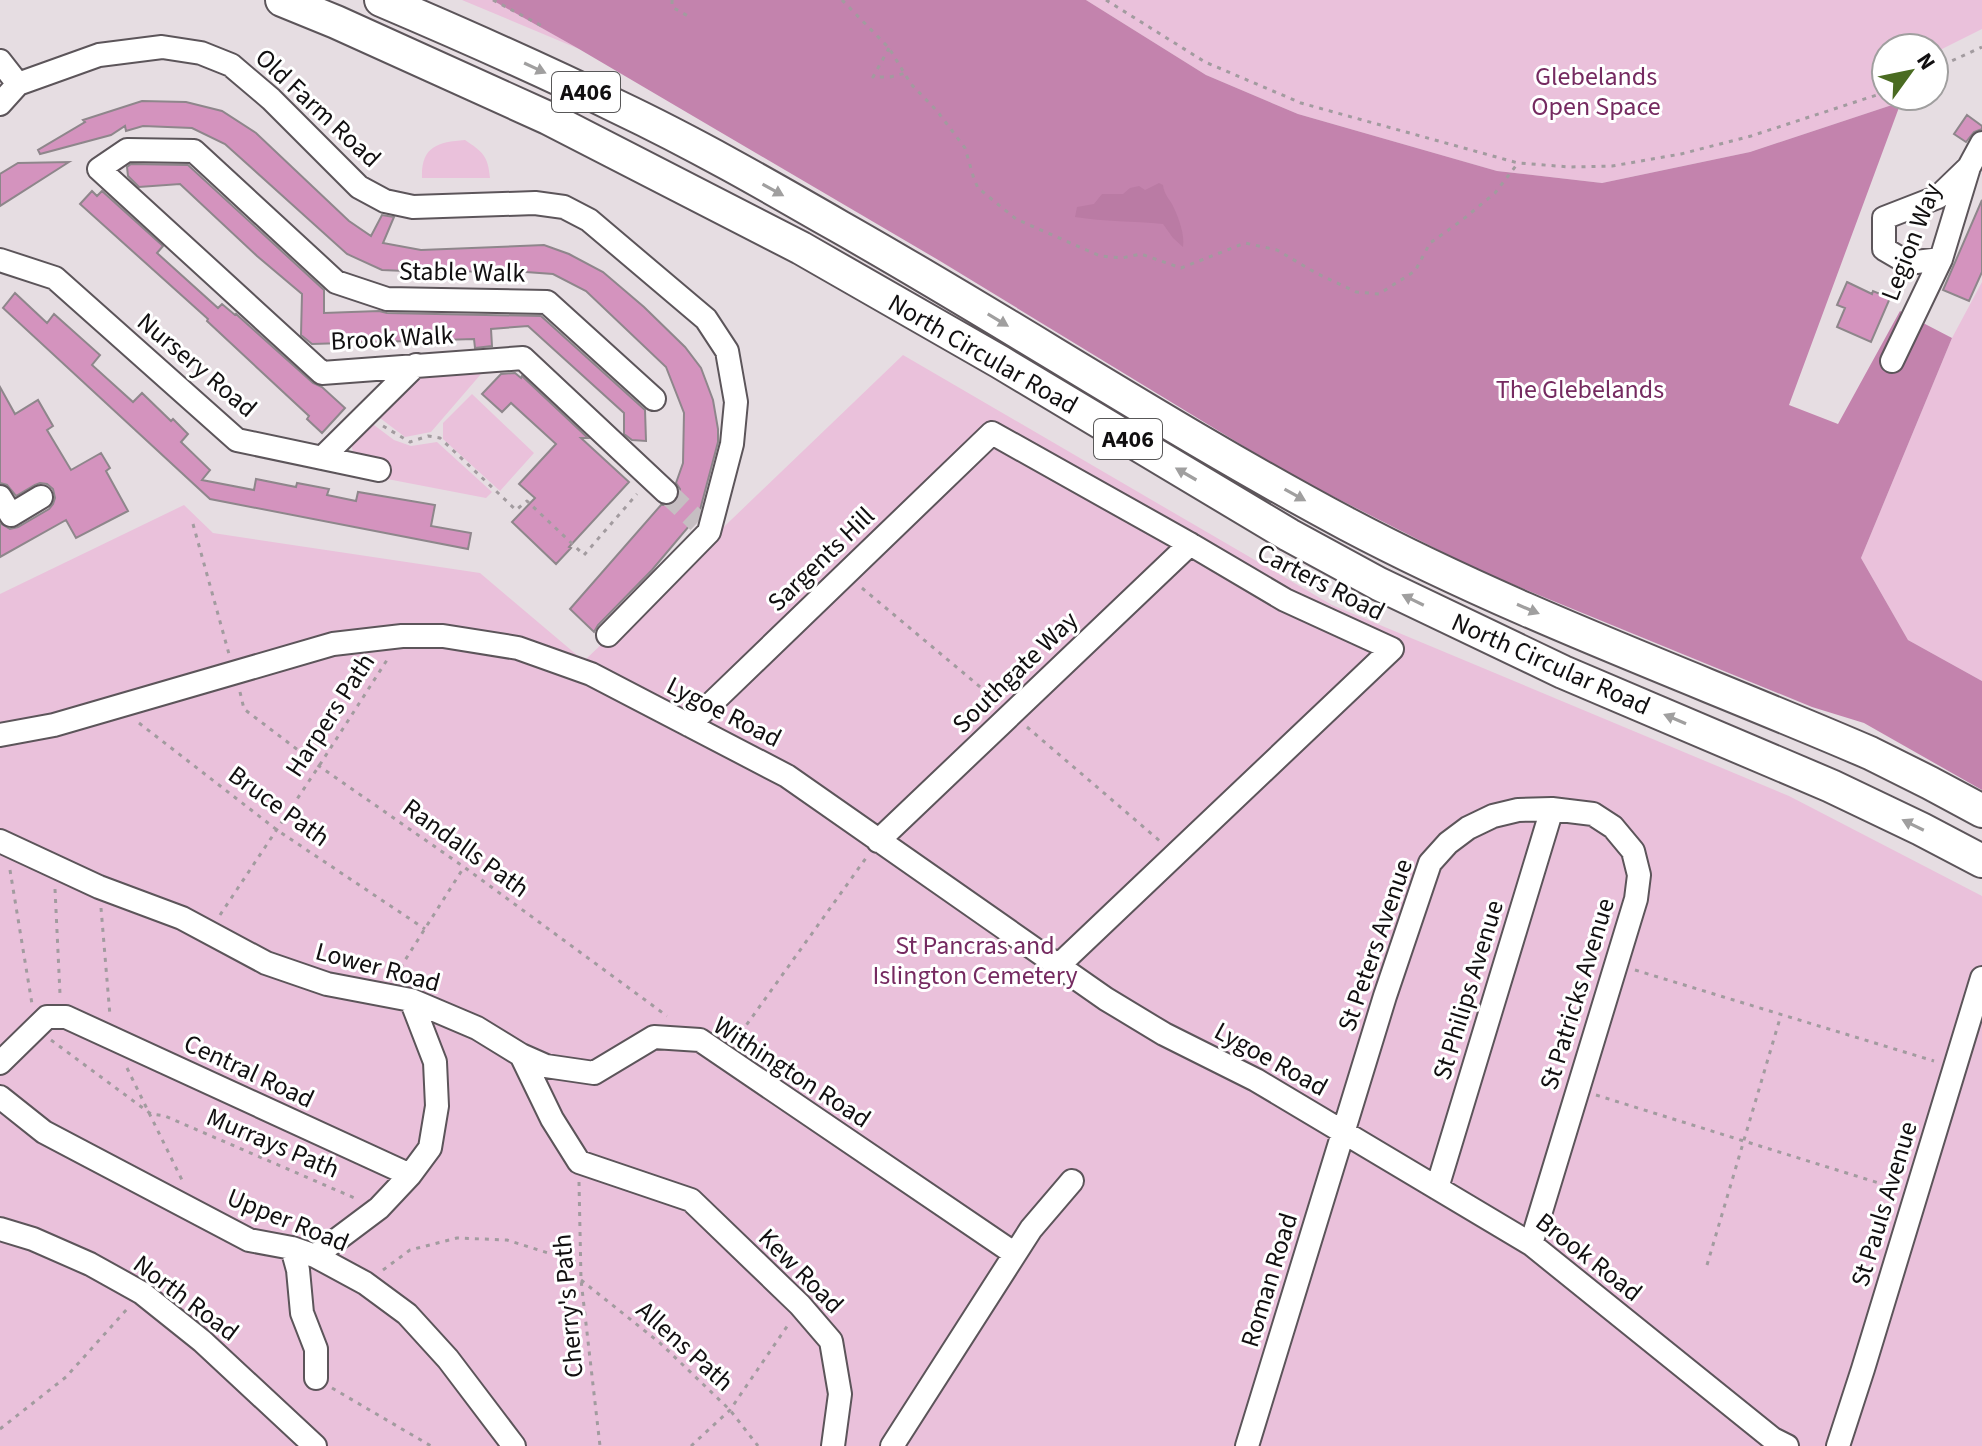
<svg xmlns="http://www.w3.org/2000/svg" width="1982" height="1446" font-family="'Source Sans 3',sans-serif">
<rect width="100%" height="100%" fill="#e6dde2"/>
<!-- green -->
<path fill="#eac1db" d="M462 0H492L579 49Z
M1086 0H1982V29L1934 53V48H1886V78L1882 80 1886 85V96H1896L1901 102 1750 152 1602 183 1497 171 1298 114 1206 75Z
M465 140C483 152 488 156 490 178H422C421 147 437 142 465 140Z
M1982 282V681L1908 640 1861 558 1952 338Z
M903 355 1332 605 1789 796 1982 896V1446H0V594L184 505 213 533 480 573 584 661Z
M481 374 431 432 405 437 380 418 411 381 428 375Z
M472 394 534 453 500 491 443 439V423Z
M370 422 394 440 411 446 437 442 492 492 486 498 382 478 354 457 351 443Z"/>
<!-- forest -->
<path fill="#c383ad" d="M492 0H1086L1206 75 1298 114 1497 171 1602 183 1750 152 1901 102 1789 405 1838 424 1900 311 1952 338 1861 558 1908 640 1982 681V790L1864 723 1812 707 1480 571 1289 474 940 261 579 49Z"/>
<!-- water -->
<path fill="#ba7ba4" d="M1159 183 1163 185C1164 195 1170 199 1174 208 1179 219 1185 235 1183 247L1173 238 1163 224C1133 221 1105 222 1075 217L1077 207 1094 204 1102 194H1123L1130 188 1139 186 1145 190Z"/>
<!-- building -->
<path fill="#d493be" stroke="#8e868b" stroke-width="2" d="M142 101 186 102 222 111 256 133 349 221 371 236 382 215 394 217 383 243 421 250 544 245 569 254 603 272 644 307 685 347 701 368 713 400 718 429V442L700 510 690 525 652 570 598 625 594 632 570 609 661 505H671L677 501 679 496 680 489 676 483 683 463 684 413 666 367 586 291 553 274 512 271 429 272 382 270 347 254 225 144 192 128 143 126 126 131 125 126 111 135 40 154 38 150 85 122 83 120Z
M1967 115 1982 126V129L1974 132 1966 142 1954 134Z
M69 162 0 206V174L18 163Z
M131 164 188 165 324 290V313L379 311 387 313 541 316 645 410 646 441 632 440 624 434V413L528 326 491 329 492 346 475 348 474 339 312 344 301 335 302 294 257 256 180 184 139 187 128 176 127 167Z
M92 191 97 196 102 191 163 246 157 253 218 308 222 304 235 315 236 314 313 383 322 387 345 408 322 433 307 419 309 416 207 321 208 319 80 204Z
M1982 200V272L1969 301 1943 290Z
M1847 282 1872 294 1873 291 1890 298 1871 342 1837 327 1845 308 1837 305Z
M15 293 47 323 54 314 100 355 92 365 133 402 142 393 171 421 173 419 188 434 181 442 210 470 202 480 254 490 256 479 296 487 297 483 329 489 327 495 356 501 358 492 435 505 431 526 471 533 468 549 210 499 3 308Z
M515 373 521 378 522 376 588 438H581L629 482 569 547 571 548 556 564 512 522 535 498 519 484 556 444 511 403 502 412 482 394 501 374Z
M0 387 15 414 38 400 53 426 47 430 71 470 101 453 110 468 106 471 128 511 76 538 66 520 0 557V523L10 529 18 527 49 509 53 504 55 498 53 489 47 484 40 483 35 485 16 496 7 485 0 483Z"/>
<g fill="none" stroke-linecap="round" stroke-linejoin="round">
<!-- minor-tunnel -->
<path stroke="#c6bec2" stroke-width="22" stroke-dasharray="22 11" stroke-linecap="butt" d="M666 492 698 522"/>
<!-- minor casing -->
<g stroke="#5c555a" stroke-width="26">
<path id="minor" d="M0 61 18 84
M0 104 18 84 99 55 162 47 201 53 231 65 271 99 359 187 385 201 413 207 535 203 564 207 589 220 706 319 727 351 736 402 732 444 709 532 608 635
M1941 259 1908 263 1884 249V218L1938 197 1968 168
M0 260 55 278 237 440 379 470
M1892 361 1941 259 1969 167 1982 143
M654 399 547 302 387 299 336 282 194 151 127 150 99 169 322 373 523 358 666 492
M322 458 416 365
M0 497 11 515 41 497
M689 725 992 433 1190 544 1285 600 1392 649 1059 965
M0 735 54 725 333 644 402 636H443L518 648 591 674 787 776 1106 999 1164 1034 1256 1080 1531 1244 1773 1439 1787 1446
M0 841 99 887 182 918 266 963 327 984 411 1000 477 1028 521 1055 552 1119 579 1162 691 1200 800 1305 831 1341 840 1394 833 1446
M878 841 1190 544
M521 1055 546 1066 594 1073 654 1037 700 1040 1015 1254
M0 1063 47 1017H66L410 1175
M0 1097 44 1132 249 1240 292 1248 315 1256 365 1283 407 1314 448 1359 514 1446
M1437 1188 1552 809
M0 1229 33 1239 90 1264 142 1293 202 1341 315 1446
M292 1248 298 1270 302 1313 316 1349V1378
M315 1256 379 1208 410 1175 430 1148 437 1106 435 1062 411 1000
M892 1446 1031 1229 1072 1181
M1247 1446 1385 996 1430 863 1448 843 1468 828 1493 816 1518 810 1552 809 1593 814 1613 827 1633 851 1639 875 1636 899 1531 1244
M1838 1446 1863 1369 1982 978"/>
</g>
<!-- highway casing -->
<g stroke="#5c555a" stroke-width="36">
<path id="highway" d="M282 0 336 22 548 118 801 248 1000 362 1289 535 1379 584 1563 672 1831 786 1921 829 1982 861
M381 0C461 34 540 69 618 107 694 143 767 185 840 227 1010 323 1174 432 1347 524 1515 613 1696 678 1870 753L1930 783 1982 811"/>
</g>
<!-- path -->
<path stroke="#a29b9f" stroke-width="3" stroke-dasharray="4 6" stroke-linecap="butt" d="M493 0 542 26
M672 0V7L688 16
M842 0 889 48 911 84 937 111 965 148 974 179 978 188 1016 219 1100 256 1122 258 1141 254 1181 268 1245 243 1277 250 1316 273 1356 292 1379 294 1415 271 1430 243 1461 221 1495 193 1518 163
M1106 0 1205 62 1301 103 1518 163 1570 167 1612 166 1681 154 1751 136 1886 92
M889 48 873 77H890L906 73
M1934 69 1982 47
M383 426 410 442 428 436 440 438 516 510 527 501 584 555 637 494
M193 524 229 654
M862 588 997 701
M240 692 244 709 319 766 464 867 667 1016
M139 723 277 830 425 929
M1027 727 1161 842
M10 870 32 1004
M55 889 60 994 59 997
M101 908 110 1016
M220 915 319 766 387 660
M1635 970 1934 1061
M395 976 464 867
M51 1040 151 1114 165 1116 357 1199
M735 1041 866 858
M127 1068 182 1180
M1596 1095 1898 1189
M579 1182 581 1280 600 1446
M1707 1265 1781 1015
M383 1270 410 1250 457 1238 507 1240 580 1263
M581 1280 660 1343 730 1410 758 1446
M332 1388 431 1446
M0 1429 66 1377 128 1308
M691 1446 730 1410 788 1325"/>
<!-- minor -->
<use href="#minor" stroke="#fff" stroke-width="22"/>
<!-- highway -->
<use href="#highway" stroke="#fff" stroke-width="32"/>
</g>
<!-- one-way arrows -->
<defs><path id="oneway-solid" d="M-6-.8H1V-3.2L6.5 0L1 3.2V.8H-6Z" transform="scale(2)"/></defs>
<g fill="#a09f9f">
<use href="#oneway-solid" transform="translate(535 68) rotate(25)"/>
<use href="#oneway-solid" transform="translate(773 190) rotate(29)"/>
<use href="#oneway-solid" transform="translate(998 320) rotate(31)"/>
<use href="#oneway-solid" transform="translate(1186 474) rotate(-150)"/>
<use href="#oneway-solid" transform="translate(1295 495) rotate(29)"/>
<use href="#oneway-solid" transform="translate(1413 600) rotate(-154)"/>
<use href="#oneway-solid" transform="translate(1528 609) rotate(23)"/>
<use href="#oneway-solid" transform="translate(1675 719) rotate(-157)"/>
<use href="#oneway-solid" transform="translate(1913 825) rotate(-154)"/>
</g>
<g text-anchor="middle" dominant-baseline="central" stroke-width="6" stroke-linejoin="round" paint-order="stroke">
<!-- shield labels -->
<g fill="#fff" stroke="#585758" stroke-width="2">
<rect x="552" y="72" width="68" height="40" rx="6"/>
<rect x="1094" y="419" width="68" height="40" rx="6"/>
</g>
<g font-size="24" font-weight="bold" fill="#110f10">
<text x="586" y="92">A406</text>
<text x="1128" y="439">A406</text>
</g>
<!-- park labels -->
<g font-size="26" fill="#752a60" stroke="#fff">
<text x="1596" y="76">Glebelands<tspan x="1596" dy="30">Open Space</tspan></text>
<text x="1580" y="389">The Glebelands</text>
<text x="975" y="945">St Pancras and<tspan x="975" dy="30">Islington Cemetery</tspan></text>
</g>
<!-- street labels -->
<g font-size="26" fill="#110f10" stroke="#fff">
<text transform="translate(318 108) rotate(43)">Old Farm Road</text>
<text transform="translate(1911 242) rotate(-69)">Legion Way</text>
<text transform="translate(462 272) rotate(1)">Stable Walk</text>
<text transform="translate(392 338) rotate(-3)">Brook Walk</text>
<text transform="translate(983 354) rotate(30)">North Circular Road</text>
<text transform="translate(197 365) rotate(40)">Nursery Road</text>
<text transform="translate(821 559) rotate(-44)">Sargents Hill</text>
<text transform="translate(1321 582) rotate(27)">Carters Road</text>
<text transform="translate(1551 664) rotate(24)">North Circular Road</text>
<text transform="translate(1015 672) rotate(-44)">Southgate Way</text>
<text transform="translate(724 712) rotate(27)">Lygoe Road</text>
<text transform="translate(330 715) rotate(-57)">Harpers Path</text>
<text transform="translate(279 806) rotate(36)">Bruce Path</text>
<text transform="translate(466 848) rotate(36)">Randalls Path</text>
<text transform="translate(1375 945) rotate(-71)">St Peters Avenue</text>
<text transform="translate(378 967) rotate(15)">Lower Road</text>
<text transform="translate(1468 990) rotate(-73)">St Philips Avenue</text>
<text transform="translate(1577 994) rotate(-73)">St Patricks Avenue</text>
<text transform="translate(1271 1059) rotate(29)">Lygoe Road</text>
<text transform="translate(249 1071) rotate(25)">Central Road</text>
<text transform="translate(792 1072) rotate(33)">Withington Road</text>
<text transform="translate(273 1143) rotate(23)">Murrays Path</text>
<text transform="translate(1884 1204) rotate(-73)">St Pauls Avenue</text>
<text transform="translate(288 1220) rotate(22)">Upper Road</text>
<text transform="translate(1589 1257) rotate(38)">Brook Road</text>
<text transform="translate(801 1271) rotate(45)">Kew Road</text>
<text transform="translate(1269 1280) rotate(-73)">Roman Road</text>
<text transform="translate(186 1298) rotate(37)">North Road</text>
<text transform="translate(568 1306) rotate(-95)">Cherry's Path</text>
<text transform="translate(685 1346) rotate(42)">Allens Path</text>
</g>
</g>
<!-- north arrow -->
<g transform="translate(1910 72) rotate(57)"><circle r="38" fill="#ffffff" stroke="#a09f9f" stroke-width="2"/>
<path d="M0-6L14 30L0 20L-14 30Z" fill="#4a6b21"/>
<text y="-12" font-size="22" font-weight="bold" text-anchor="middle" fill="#110f10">N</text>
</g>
</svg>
